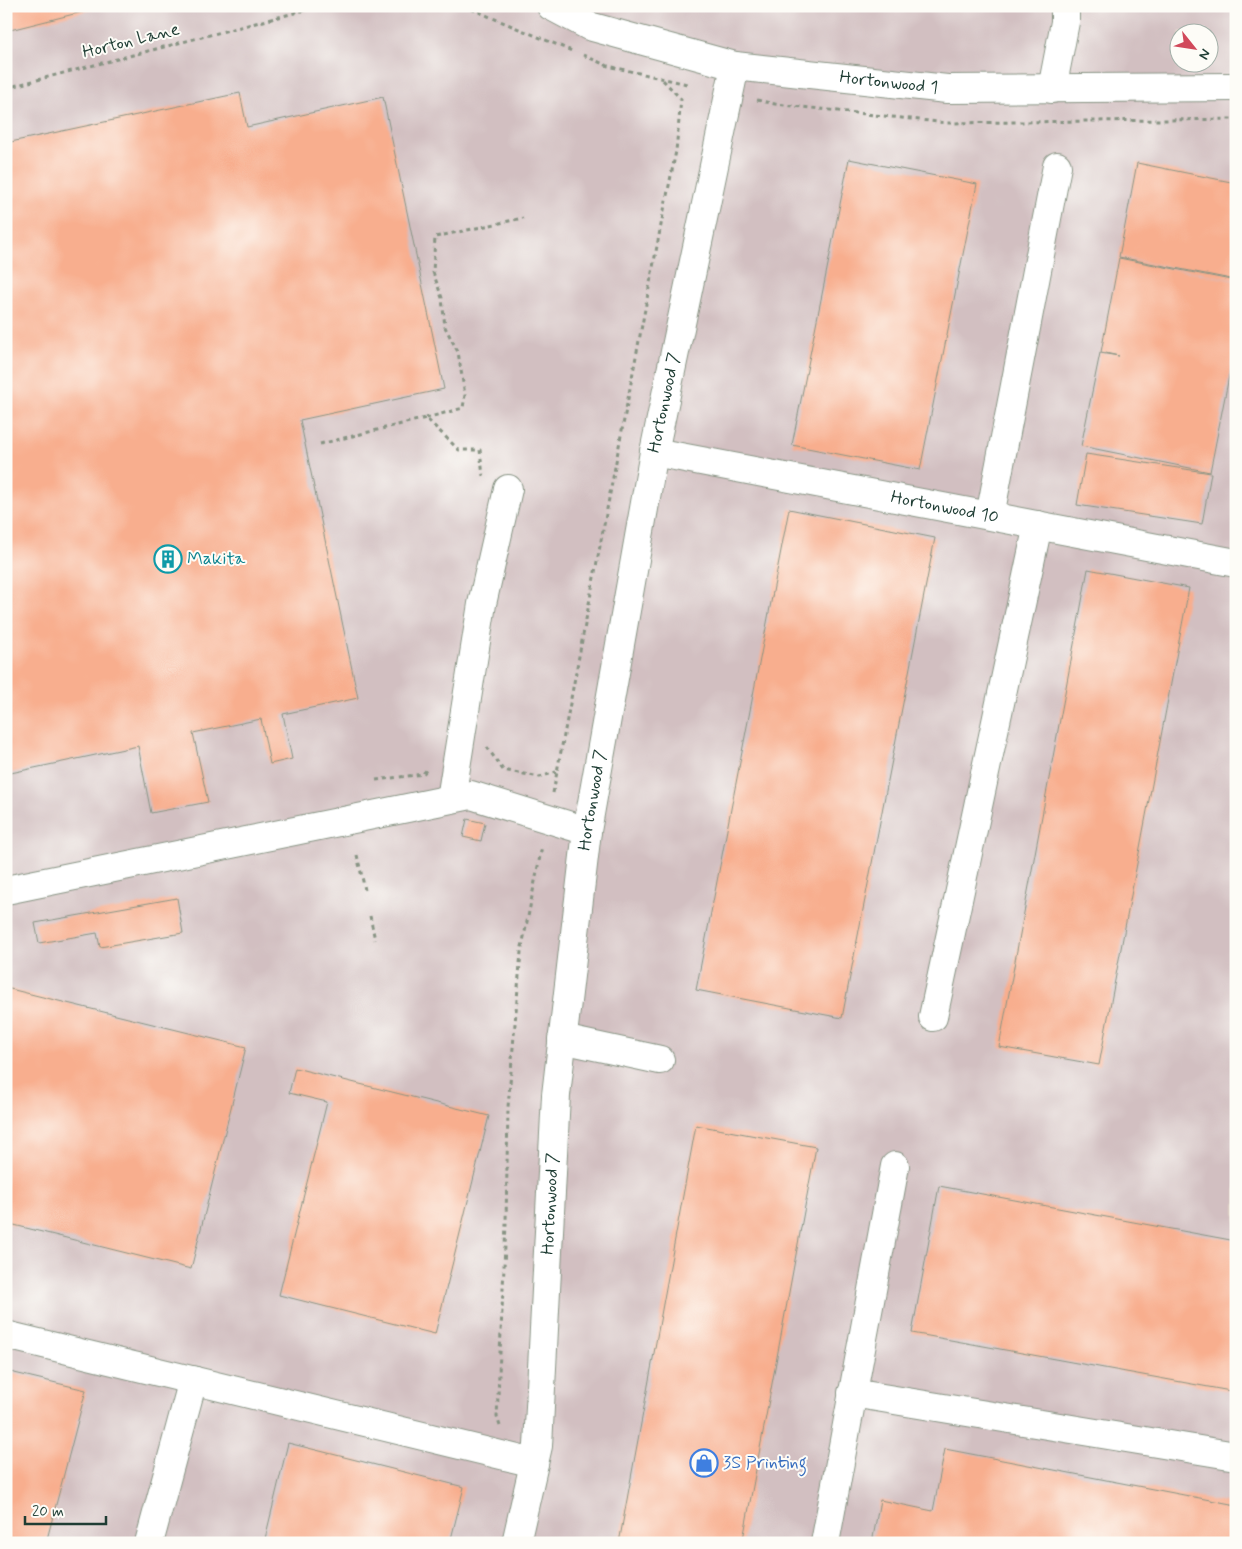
<svg xmlns="http://www.w3.org/2000/svg" width="1242" height="1549" font-family="Mynerve,sans-serif">
<rect width="100%" height="100%" fill="#fdfcf7"/>
<filter id="ink" filterUnits="userSpaceOnUse"><feTurbulence type="fractalNoise" baseFrequency=".02" numOctaves="2"/><feDisplacementMap in="SourceGraphic" scale="10" xChannelSelector="R" yChannelSelector="G"/><feConvolveMatrix kernelMatrix="1 2 1 2 8 2 1 2 1" color-interpolation-filters="sRGB"/></filter>
<filter id="wash" filterUnits="userSpaceOnUse"><feTurbulence type="fractalNoise" baseFrequency=".0096" numOctaves="4" result="noise"/><feDisplacementMap in="SourceGraphic" scale="20" xChannelSelector="R" yChannelSelector="G"/><feGaussianBlur stdDeviation="1.12" result="paint"/><feColorMatrix in="noise" values="0 0 0 0 0 0 0 0 0 0 0 0 0 0 0 0 0 1.4 0 .05"/><feComposite in="paint" operator="in"/></filter>
<g filter="url(#wash)">
<rect width="100%" height="100%" fill="#f1ebd3"/>
<!-- industrial -->
<path fill="#d2bfc1" fill-rule="evenodd" d="M6 6H1236V1543H6ZM1180 32H1210V62H1180Z"/>
<g id="blocks">
<!-- building -->
<path fill="#f8ae8e" d="M6 6H102V7L6 31Z
M240 93 247 127 383 97 444 389 300 420 358 698 283 714 292 759 270 764 261 719 193 733 208 802 151 813 138 746 6 774V143Z
M849 159 977 184 920 470 792 445Z
M1137 163 1236 183V280L1119 257Z
M1119 258 1236 281V341L1210 472 1081 446 1100 353 1119 356 1101 352Z
M1086 454 1211 473 1202 524 1077 505Z
M789 509 935 538 842 1018 696 990Z
M1088 569 1189 588 1099 1065 999 1047Z
M467 819 485 823 481 841 463 837Z
M177 898 183 933 100 947 97 933 39 943 35 923Z
M6 988 246 1047 191 1269 6 1223Z
M295 1068 489 1116 435 1334 279 1295 327 1102 289 1093Z
M696 1125 816 1147 745 1529 742 1543H619Z
M939 1186 1236 1241V1392L912 1333Z
M6 1371 86 1390 46 1543H6Z
M288 1443 464 1487 450 1543H264Z
M945 1449 1236 1505V1543H872L880 1500 933 1511Z"/>
</g>
</g>
<g filter="url(#ink)">
<use href="#blocks" fill-opacity="0" stroke="#889484" stroke-width="1"/>
<g fill="none" stroke-linecap="round" stroke-linejoin="round">
<!-- minor casing -->
<g stroke="#889484" stroke-width="30">
<g id="minor">
<path id="s1" d="M551 6 589 26 735 66 947 89 1236 87"/>
<path d="M1052 89 1065 22V6"/>
<path id="s2" d="M654 452 1236 563"/>
<path d="M990 516 1057 166"/>
<path d="M451 799 482 604 508 489"/>
<path d="M6 890 471 795 587 831"/>
<path d="M933 1017 1038 525"/>
<path d="M562 1039 660 1060"/>
<path d="M6 1335 534 1463"/>
<path d="M852 1393 1236 1456"/>
<path d="M149 1543 193 1380"/>
<path id="s3" d="M516 1543 538 1446 556 1095 587 831 654 452 735 66"/>
<path d="M825 1543 895 1166"/>
</g>
</g>
<!-- path -->
<path stroke="#889484" stroke-width="3" stroke-dasharray="4 4" stroke-linecap="butt" d="M464 6 572 51
M583 55 608 66 687 84
M6 88 321 6
M757 100 775 104 947 123 1236 119
M426 418 463 408 465 395 458 352 445 327 442 298 433 272 435 237 523 218
M320 444 426 418 459 450H480L483 476
M487 747 503 770 540 777 556 772
M376 780 423 774 427 769
M553 793 661 225 676 151 681 99 661 78
M357 855 365 890
M370 916 375 940
M500 1426 497 1417 506 1224 508 1107 521 952 542 846"/>
<!-- minor -->
<use href="#minor" stroke="#fff" stroke-width="28"/>
</g>
</g>
<!-- icons -->
<defs>
<g id="building-ring" transform="scale(1.4375)"><circle r="9.5" fill="#fdfcf7" stroke="#0f9aa8" stroke-width="1.5"/><path d="M-4-6H4V6H1V3H-1V6H-4ZM-2.5-4.3h1.7v1.8h-1.7ZM.8-4.3h1.7v1.8H.8ZM-2.5-1h1.7V.8h-1.7ZM.8-1h1.7V.8H.8Z" fill="#0f9aa8"/></g>
<g id="shop-ring" transform="scale(1.4375)"><circle r="9.5" fill="#fdfcf7" stroke="#3f7fe0" stroke-width="1.5"/><path d="M-5-2.5h2.3a2.7 3.5 0 0 1 5.4 0H5L5.5 6h-11ZM-1.5-2.5h3a1.5 2.3 0 0 0-3 0Z" fill="#3f7fe0"/></g>
</defs>
<g fill-rule="evenodd">
<use href="#building-ring" x="168" y="559"/>
<use href="#shop-ring" x="704" y="1463"/>
</g>
<g text-anchor="middle" dominant-baseline="central" stroke-width="4" stroke-linejoin="round" paint-order="stroke">
<!-- street labels -->
<g font-size="18" fill="#1f3d34" stroke="#fdfcf7">
<text transform="translate(131 41) rotate(-14)">Horton Lane</text>
<text stroke="none"><textPath href="#s1" startOffset="349">Hortonwood 1</textPath></text>
<text stroke="none"><textPath href="#s3" startOffset="1152">Hortonwood 7</textPath></text>
<text stroke="none"><textPath href="#s2" startOffset="296">Hortonwood 10</textPath></text>
<text stroke="none"><textPath href="#s3" startOffset="748">Hortonwood 7</textPath></text>
<text stroke="none"><textPath href="#s3" startOffset="342">Hortonwood 7</textPath></text>
</g>
<!-- culture labels -->
<g font-size="18" fill="#0d838f" stroke="#fdfcf7" text-anchor="start">
<text x="187" y="559">Makita</text>
</g>
<!-- shop labels -->
<g font-size="18" fill="#366cbe" stroke="#fdfcf7" text-anchor="start">
<text x="723" y="1463">3S Printing</text>
</g>
</g>
<!-- margin -->
<rect width="1242" height="1549" fill="none" stroke="#fdfcf7" stroke-width="25"/>
<!-- north arrow -->
<g transform="translate(1194 48) rotate(120)"><circle r="24" fill="#fdfcf7" stroke="#a4b0a9"/>
<path d="M0-4L9 19L0 12L-9 19Z" fill="#d1495b"/>
<text y="-8" font-size="14" font-weight="bold" text-anchor="middle" fill="#1f3d34">N</text>
</g>
<!-- scale -->
<path d="M25 1516v8h81v-8" fill="none" stroke="#1f3d34" stroke-width="2.5"/>
<text x="32" y="1516" font-size="15" fill="#1f3d34" stroke="#fdfcf7" stroke-width="4" paint-order="stroke">20 m</text>
</svg>
